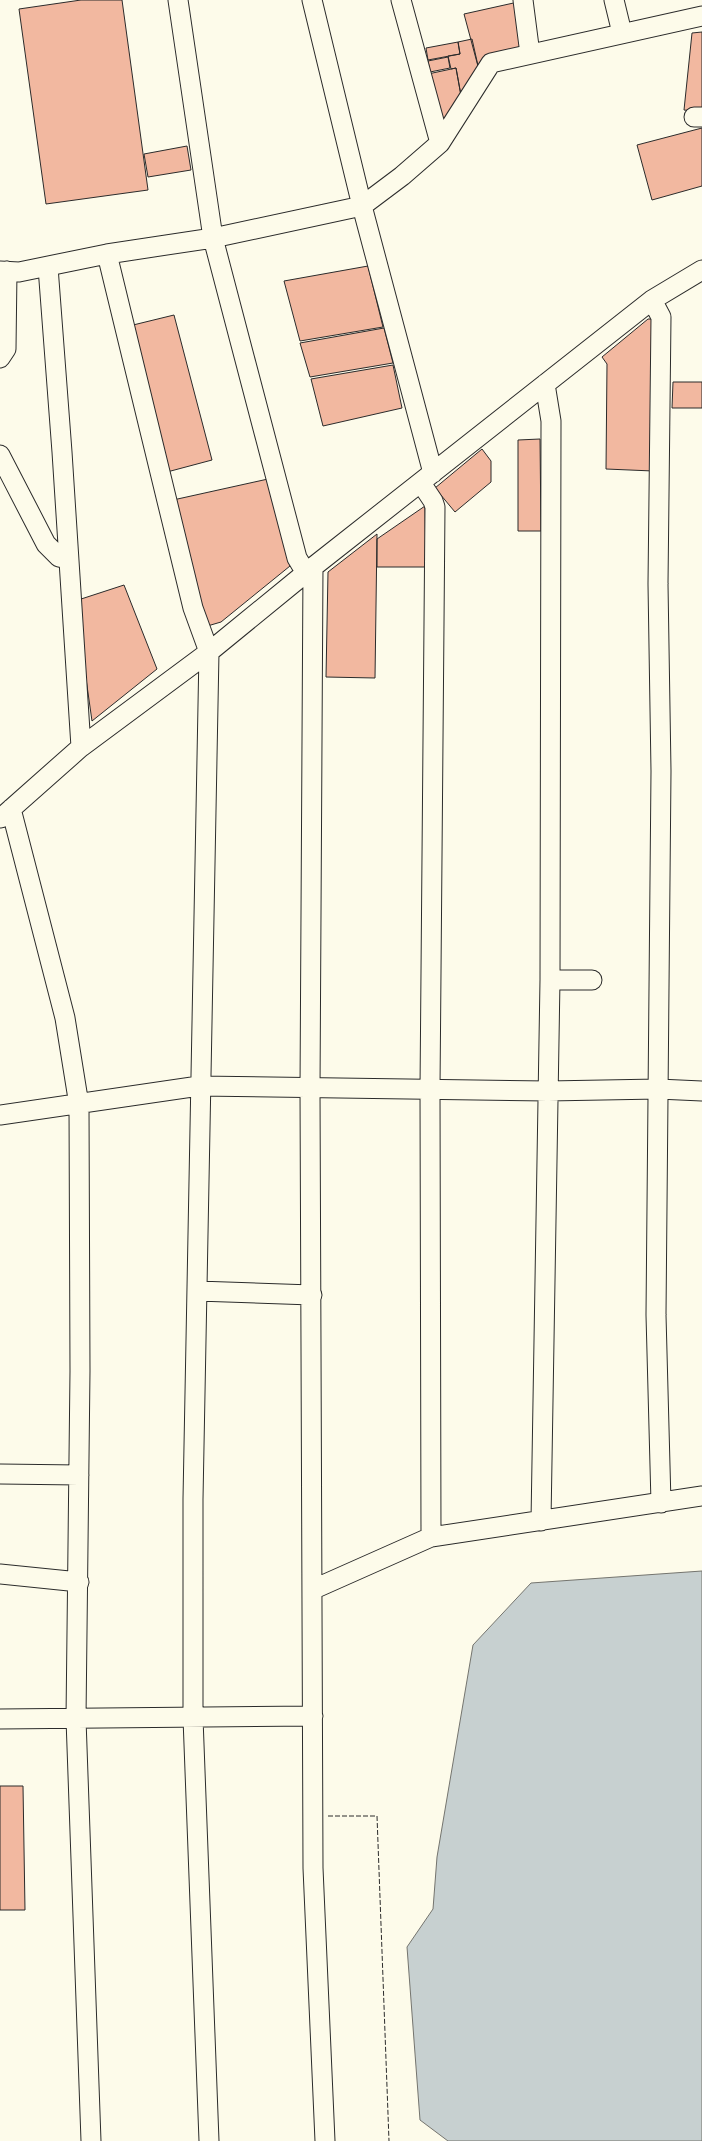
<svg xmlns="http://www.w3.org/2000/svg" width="702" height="2141" font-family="Raleway,sans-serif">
<rect width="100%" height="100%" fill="#fdfbea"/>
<!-- water -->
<path fill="#c7d0d0" stroke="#74746e" d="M702 1571V2141H448L420 2120 407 1947 433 1909 437 1857 473 1645 531 1583Z"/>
<!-- building -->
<path fill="#f2b8a0" stroke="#2b2b2b" d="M81 0H122L148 190 46 204 19 9Z
M518 2 528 47 479 70 464 14Z
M702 32V112L684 110 692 33Z
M472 39 479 70 462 101 456 68 451 69 448 56 460 54 458 42Z
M458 42 460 54 428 60 426 48Z
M448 57 450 68 430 72 428 61Z
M456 68 462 101 441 135 428 74Z
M702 128V186L652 200 637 145Z
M187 146 191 170 148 177 144 154Z
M368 266 383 327 300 341 284 281Z
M174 315 212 460 167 472 129 326Z
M648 319H653V471L606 469 607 364 602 357Z
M384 328 393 363 310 377 300 343Z
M393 365 402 408 323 426 311 379Z
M673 382H702V408H672Z
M540 439 541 531H518V440Z
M482 449 491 461V482L455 512 435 488Z
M268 479 290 566 221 622 204 627 173 500Z
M425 506 426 567H377V539Z
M377 534 375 678 326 677 328 572Z
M124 585 157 669 92 721 75 601Z
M0 1786H23L25 1910H0Z"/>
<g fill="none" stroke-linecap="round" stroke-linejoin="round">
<!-- minor casing -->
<g stroke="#2b2b2b" stroke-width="21">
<path id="minor" d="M178 0 213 238 297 558 306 573
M312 0 362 206 433 473
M401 0 440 143
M523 0 530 54
M614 0 622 33
M694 117H702
M107 254 193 608 209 652 193 1499V1718L209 2141
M48 267 62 452 81 747
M0 271 19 272 107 254 213 238 362 206 402 176 440 143 491 63 702 16
M652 300 661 317 658 584 661 771 656 1315 661 1503
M0 358 6 349 7 271
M0 455 46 544 59 557 68 559
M421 483 433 501 435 507 430 1089 431 1537
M313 567 310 1089 313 1868 325 2141
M11 809 65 1018 79 1105 80 1371 76 1719 91 2141
M1 818 81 747 209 652 313 567 652 300 702 270
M550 980H592
M0 1115 199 1086 548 1091 658 1089 702 1091
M197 1291 312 1295
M0 1474 79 1475
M541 1521 550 980 551 421 545 384
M0 1574 79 1582
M314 1589 431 1537 702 1496
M0 1719 313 1716"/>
</g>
<!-- minor -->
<use href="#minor" stroke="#fdfbea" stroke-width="19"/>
<!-- fence -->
<path stroke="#2b2b2b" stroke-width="1" stroke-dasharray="5 2" stroke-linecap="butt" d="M328 1816H377L389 2141"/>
</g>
</svg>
